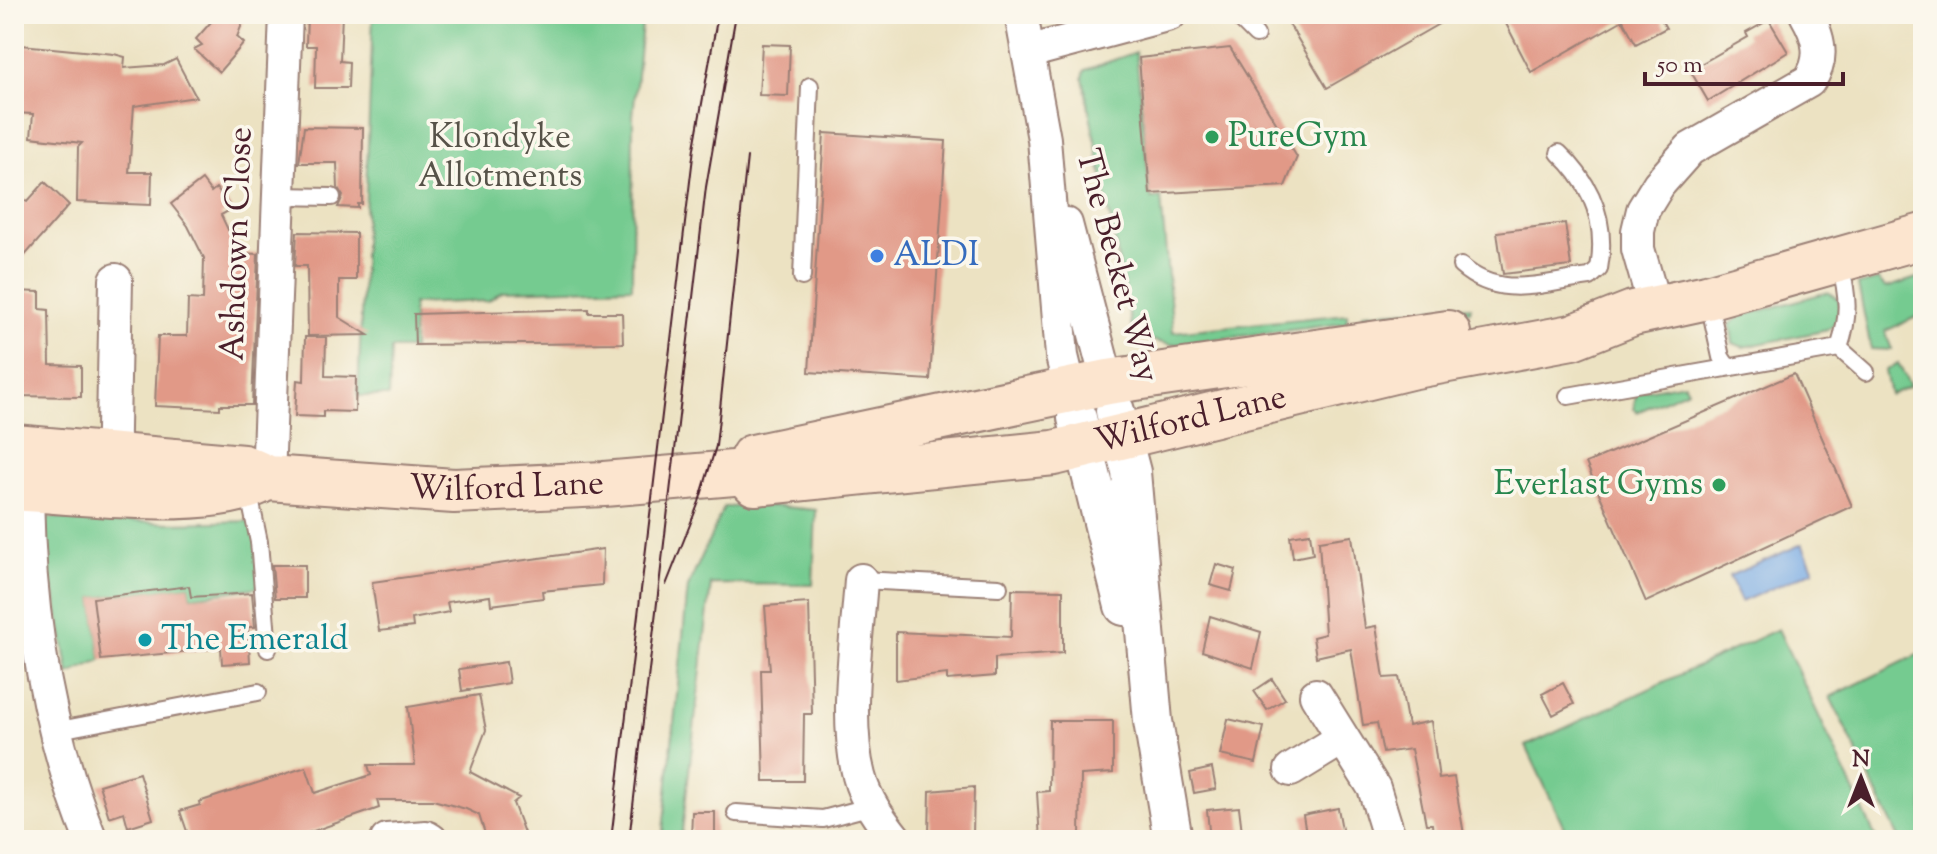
<svg xmlns="http://www.w3.org/2000/svg" width="1937" height="854" font-family="'Sorts Mill Goudy',serif">
<rect width="100%" height="100%" fill="#fbf7ec"/>
<filter id="ink" filterUnits="userSpaceOnUse"><feTurbulence type="fractalNoise" baseFrequency=".0125" numOctaves="2"/><feDisplacementMap in="SourceGraphic" scale="16" xChannelSelector="R" yChannelSelector="G"/><feConvolveMatrix kernelMatrix="1 2 1 2 8 2 1 2 1" color-interpolation-filters="sRGB"/></filter>
<filter id="wash" filterUnits="userSpaceOnUse"><feTurbulence type="fractalNoise" baseFrequency=".006" numOctaves="4" result="noise"/><feDisplacementMap in="SourceGraphic" scale="32" xChannelSelector="R" yChannelSelector="G"/><feGaussianBlur stdDeviation="1.8" result="paint"/><feColorMatrix in="noise" values="0 0 0 0 0 0 0 0 0 0 0 0 0 0 0 0 0 1.4 0 .05"/><feComposite in="paint" operator="in"/></filter>
<g filter="url(#wash)">
<rect width="100%" height="100%" fill="#ece2c2"/>
<!-- green -->
<path fill="#74cb90" stroke="#5f755e" stroke-width="2" d="M373 14H643L633 116 632 287 502 291 488 301 413 304V349H391L389 396H358Z
M1136 52 1150 194 1152 199 1161 198 1173 332 1347 314V323L1171 345 1139 337 1132 329 1083 78 1085 70Z
M1923 276V314L1885 331 1892 350 1871 349 1858 285 1878 280 1886 288Z
M1828 292 1839 300C1840 314 1840 321 1828 330L1743 347 1733 343 1730 324 1742 316Z
M1471 306 1470 311 1363 322V313Z
M1898 363 1910 386 1890 395 1885 371Z
M1684 383 1688 390 1637 412 1634 409 1636 392Z
M773 506 816 510 813 585 711 584 681 840H662L688 587 724 507Z
M14 516 170 523 256 521 261 587 191 597 189 586 93 598 101 660 69 674 54 589 14 587Z
M1778 629 1877 840H1570L1526 746Z
M1923 652V840H1900L1830 697Z"/>
<!-- water -->
<path fill="#78aae4" stroke="#616488" stroke-width="2" d="M1802 544 1814 570 1741 602 1729 576Z"/>
<g id="blocks">
<!-- building -->
<path fill="#e19987" d="M218 14H246L237 37 244 43 219 72 194 49 202 45 196 39Z
M307 14H342L340 61 349 62 348 88H315L316 46H306Z
M1283 14H1456L1327 88Z
M1501 14H1658L1666 28 1636 44 1623 20 1531 72Z
M1769 20 1788 52 1708 101 1690 70 1748 37 1746 33Z
M762 44 790 45 788 96 759 95Z
M21 45 114 54 125 57 124 68 164 65 176 59 196 97 134 106 129 172H152L151 205 77 202 78 147 82 143 31 137 33 114 14 113Z
M1230 48 1297 157 1285 186 1150 194 1139 58Z
M304 127 363 128 362 204H358V208L338 207 343 196 338 188 337 163H299Z
M824 133 946 141 930 380 809 372Z
M202 180 211 192 216 188 232 209 221 215 239 253 258 254 252 405H220V409L155 406 158 336H187L188 299 203 300 204 258 188 226 171 204Z
M45 182 69 205 14 268V192L27 202Z
M1565 223 1571 266 1503 274 1497 232Z
M297 232 356 233V280H339V317L368 335 308 336 307 266H295Z
M14 291 40 292V309L49 310 50 365 81 366V397L14 396Z
M589 309V313H622L623 343 415 345 414 314Z
M305 337H326L325 376 356 377 355 412 323 411V417L295 416 297 380 304 381Z
M1794 374 1852 506 1646 602 1586 463Z
M1310 533 1313 554 1293 558 1290 536Z
M1352 536 1365 628 1376 626 1384 678 1399 677 1408 726 1431 721 1439 779 1454 777 1465 840H1434L1432 824H1426L1411 749 1383 753 1377 723 1363 725 1351 649 1316 657 1313 637 1325 634 1319 541Z
M603 549 602 585 542 591 543 598 491 605 490 596 447 602 449 612 412 619 413 627 379 631 372 582Z
M1216 564 1236 570 1231 591 1210 585Z
M272 565H305V598H275Z
M189 586 191 597 252 593 255 627H248L250 662 222 664 221 648 101 660 93 598Z
M1012 589 1063 590V653L995 658V676L947 680V674L896 680V632L1011 637Z
M809 603 812 714H804L803 781H764L761 670H770L765 606Z
M1210 616 1261 632 1253 668 1202 651Z
M506 662 509 683 462 691 459 669Z
M1272 679 1285 699 1267 710 1254 691Z
M1563 683 1574 704 1553 715 1542 694Z
M479 695 486 730 470 772 519 798 513 803 524 833 503 840H487L479 815 466 809 433 800H377L379 808 288 840H190L180 811 200 805 199 802 306 767 315 793 371 775 368 765H415L408 707Z
M1228 719 1264 727 1256 763 1220 755Z
M1050 721H1113V773L1081 775 1080 836 1040 840 1037 792 1049 791Z
M1212 768 1216 789 1194 793 1190 773Z
M139 773 153 819 128 827 124 812 109 817 99 785Z
M974 787 973 835 929 834 930 791Z
M1239 807 1243 840H1210L1207 810Z
M1338 808 1344 840H1307L1303 815Z
M692 812H715V840H691Z"/>
</g>
</g>
<g filter="url(#ink)">
<use href="#blocks" fill-opacity="0" stroke="#9b8076" stroke-width="2"/>
<g fill="none" stroke-linecap="round" stroke-linejoin="round">
<!-- service casing -->
<g stroke="#9b8076" stroke-width="20">
<path id="service" d="M1235 14 1256 35
M278 196 332 197
M1461 266C1501 301 1543 282 1590 277L1599 269C1607 223 1592 184 1559 153
M802 277 810 86
M1708 298 1721 357 1727 366
M1839 348C1850 316 1848 296 1840 263
M1568 396 1839 348 1866 372
M248 489 259 542 268 649
M861 580 999 587
M54 731 258 692
M736 813 823 819 872 806"/>
</g>
<!-- minor casing -->
<g stroke="#9b8076" stroke-width="36">
<path id="minor" d="M1021 14 1044 139 1062 356 1075 410
M1028 52 1170 14
M1066 224 1113 403
M1655 308 1638 249V231L1643 210 1659 184 1690 149 1809 81C1825 59 1819 36 1806 14
M27 467C26 594 43 723 91 840
M112 477 116 280
M268 478 286 14
M861 580C857 640 844 718 859 776 865 800 881 821 896 840
M1316 695 1374 788 1390 840
M1291 770 1340 740
M387 840 426 837 431 840"/>
</g>
<!-- tertiary casing -->
<g stroke="#9b8076" stroke-width="42">
<path id="tertiary" d="M1115 411 1131 472 1153 721 1173 840
M1077 418 1124 606"/>
</g>
<!-- secondary casing -->
<g stroke="#9b8076" stroke-width="48">
<g id="secondary">
<path id="s1" d="M14 447 243 467 268 478 454 491 604 484 745 472"/>
<path id="s2" d="M745 472 755 483 1054 453 1410 367 1572 337 1633 313 1707 297 1923 236"/>
<path d="M745 472 753 457 1108 382 1448 333"/>
<path d="M14 488C75 492 206 508 259 482"/>
</g>
</g>
<!-- service -->
<use href="#service" stroke="#fff" stroke-width="16"/>
<!-- minor -->
<use href="#minor" stroke="#fff" stroke-width="32"/>
<!-- tertiary -->
<use href="#tertiary" stroke="#fff" stroke-width="38"/>
<!-- secondary -->
<use href="#secondary" stroke="#fce5cf" stroke-width="44"/>
<!-- tram -->
<path stroke="#4a1f2b" stroke-width="2" d="M666 585 699 502 716 446 747 157
M611 840 694 148 718 14
M629 840 706 187 736 14"/>
</g>
</g>
<!-- markers -->
<g fill="#2e9e5b" stroke="#fbf7ec" stroke-width="3">
<circle cx="1212" cy="137" r="8"/>
<circle cx="1719" cy="485" r="8"/>
</g>
<circle fill="#3f7fe0" stroke="#fbf7ec" stroke-width="3" cx="877" cy="256" r="8"/>
<circle fill="#0f9aa8" stroke="#fbf7ec" stroke-width="3" cx="145" cy="640" r="8"/>
<g text-anchor="middle" dominant-baseline="central" stroke-width="7" stroke-linejoin="round" paint-order="stroke">
<!-- leisure labels -->
<g font-size="34" fill="#27864d" stroke="#fbf7ec" text-anchor="start">
<text x="1228" y="137">PureGym</text>
<text x="1703" y="485" text-anchor="end">Everlast Gyms</text>
</g>
<!-- park labels -->
<g font-size="34" fill="#575349" stroke="#fbf7ec">
<text x="500" y="138">Klondyke<tspan x="500" dy="39">Allotments</tspan></text>
</g>
<!-- street labels -->
<g font-size="34" fill="#4a1f2b" stroke="#fbf7ec">
<text transform="translate(238 244) rotate(-88)">Ashdown Close</text>
<text transform="translate(1116 266) rotate(75)">The Becket Way</text>
<text stroke="none"><textPath href="#s2" startOffset="456">Wilford Lane</textPath></text>
<text stroke="none"><textPath href="#s1" startOffset="496">Wilford Lane</textPath></text>
</g>
<!-- shop labels -->
<g font-size="34" fill="#366cbe" stroke="#fbf7ec" text-anchor="start">
<text x="893" y="256">ALDI</text>
</g>
<!-- culture labels -->
<g font-size="34" fill="#0d838f" stroke="#fbf7ec" text-anchor="start">
<text x="161" y="640">The Emerald</text>
</g>
</g>
<!-- margin -->
<rect width="1937" height="854" fill="none" stroke="#fbf7ec" stroke-width="48"/>
<!-- north arrow -->
<g transform="translate(1861 778)" stroke="#fbf7ec" stroke-width="6" paint-order="stroke">
<path d="M0-6L14 30L0 20L-14 30Z" fill="#4a1f2b"/>
<text y="-12" font-size="22" font-weight="bold" text-anchor="middle" fill="#4a1f2b">N</text>
</g>
<!-- scale -->
<path d="M1645 72v12h198v-12" fill="none" stroke="#4a1f2b" stroke-width="4"/>
<text x="1657" y="72" font-size="24" fill="#4a1f2b" stroke="#fbf7ec" stroke-width="6" paint-order="stroke">50 m</text>
</svg>
